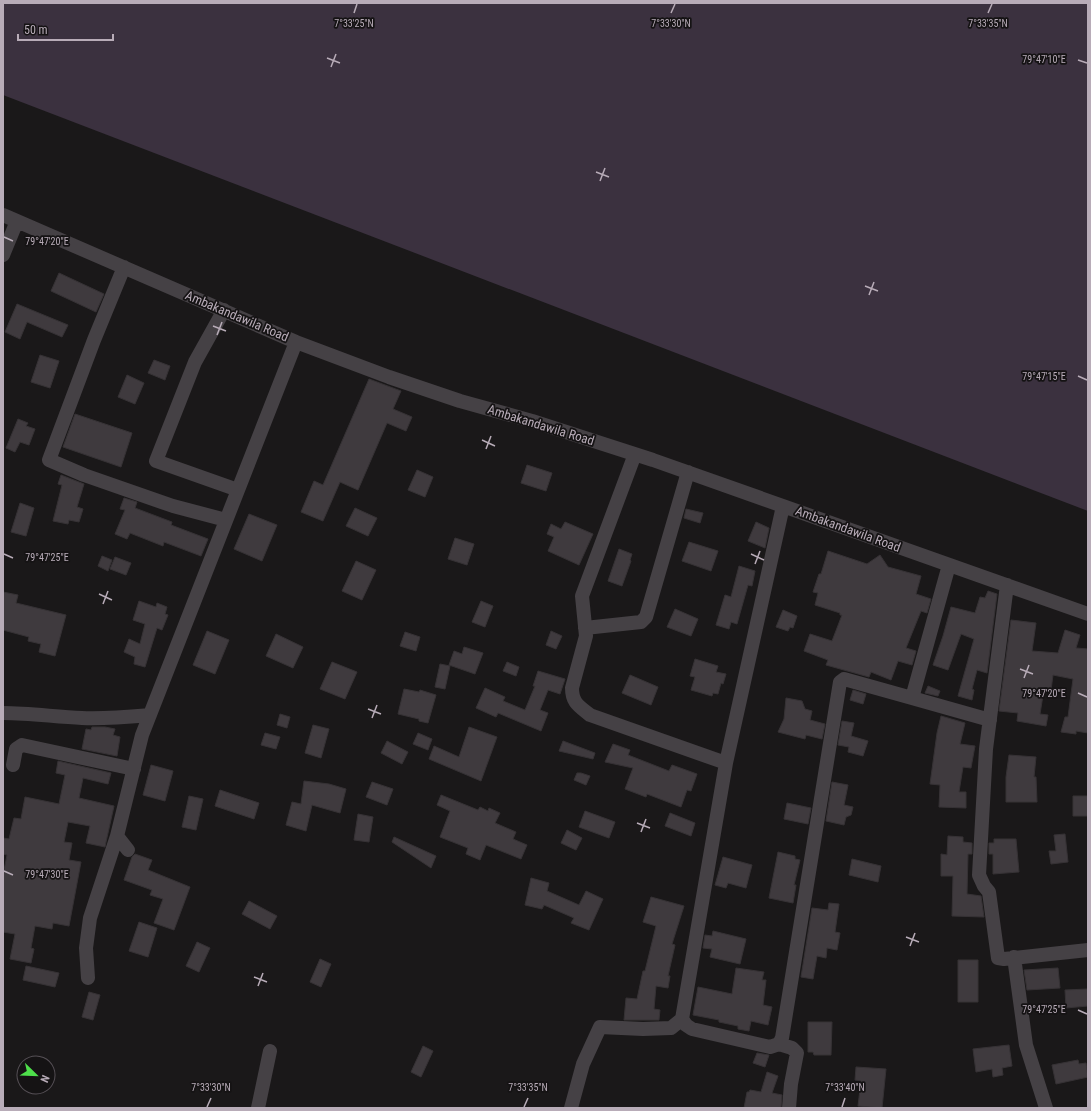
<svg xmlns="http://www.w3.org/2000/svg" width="1091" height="1111" font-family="'Roboto Condensed',sans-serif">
<rect width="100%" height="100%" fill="#1a1819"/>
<!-- water -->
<path fill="#3b313f" d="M3 3H1088V511L3 95Z"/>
<!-- building -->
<path fill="#3f3a3e" stroke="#363235" d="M59 273 104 294 96 312 51 291Z
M17 304 68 325 62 337 27 322 20 339 5 332Z
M40 355 59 361 50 388 31 382Z
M154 360 170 366 165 380 148 373Z
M127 375 144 383 135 404 118 397Z
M369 379 401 391 393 409 412 417 406 431 387 423 358 490 340 482 323 521 301 512 314 481 323 485Z
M75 414 132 433 121 467 63 447Z
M18 419 28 423 26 426 35 429 29 445 20 442 15 452 6 448Z
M527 465 552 473 546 491 521 483Z
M417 470 433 477 425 497 408 490Z
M61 475 84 484 77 507 83 509 79 522 69 520 68 524 53 521 62 485 58 484Z
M124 498 137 502 135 508 172 522 171 525 208 539 201 556 164 542 163 546 130 533 127 539 115 534 125 510 120 509Z
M20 503 34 508 26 536 11 532Z
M355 508 377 518 368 536 346 526Z
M686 509 703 513 700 523 684 518Z
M249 514 277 525 262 561 234 549Z
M565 522 593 534 579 565 548 551 554 537 547 534 551 524 561 529Z
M756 522 769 528 765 548 748 541Z
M455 538 474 544 467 565 448 559Z
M689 542 718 551 711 571 682 561Z
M619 549 632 554 630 560 631 561 622 586 608 581Z
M828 551 867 564 880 555 888 567 921 576 916 594 931 599 927 613 921 611 906 648 916 651 912 665 898 661 891 680 871 672 869 677 826 665 828 660 804 651 810 634 832 641 842 615H840V613L815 605 818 593 813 592 819 574H821Z
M102 556 112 560 108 571 98 566Z
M115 557 131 563 126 575 110 569Z
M356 561 376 570 362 600 342 591Z
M739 566 755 571 752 586 748 585 737 624 731 622 729 629 716 625 725 595 731 597Z
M988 591 997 594 987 673 977 670 972 689 974 690 972 700 958 696 974 639 961 634 948 670 933 665 943 636 951 607 975 613 980 597 985 598Z
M3 592 18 595 16 603 66 615 55 656 39 652 41 644 28 641 29 637 3 630Z
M139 601 156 607 157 603 167 607 165 614 168 615 162 630 157 628 145 667 134 664 135 657 124 652 129 639 140 644 145 624 133 620Z
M481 601 493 606 485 627 472 622Z
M675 609 698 619 691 636 667 627Z
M783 610 797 616 793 628 790 627 788 631 776 627Z
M1011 620 1036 623 1032 651 1058 653 1065 630 1080 635 1076 648 1088 649V733L1076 731V734L1061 732 1065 717H1068L1073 679 1053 675 1051 690 1044 689 1040 714 1048 715 1046 726 1017 721 1018 713 999 711Z
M207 631 229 640 215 674 193 665Z
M551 631 562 636 556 649 546 645Z
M405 632 420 637 416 651 400 646Z
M276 634 303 647 293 668 266 656Z
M464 647 483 653 475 674 449 665 454 651 462 654Z
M695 659 718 666 716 672 726 674 723 684 721 683 718 694 713 693 712 696 691 690 695 677 690 676Z
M332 662 357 672 345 699 320 689Z
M507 662 519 667 516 676 503 671Z
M440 664 450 666 445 689 435 687Z
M538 671 565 679 560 694 548 690 540 710 548 713 541 731 498 713 496 717 476 708 485 688 505 697 503 701 525 710 535 686H533Z
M630 675 658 687 651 705 622 693Z
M928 686 940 691 938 696 925 693Z
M404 689 419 692 420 690 436 695 428 723 419 721V719L398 714Z
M853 690 866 694 863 704 850 700Z
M786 698 802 701 805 709 812 711 810 720 825 724 822 739 806 735 805 739 778 732 784 719Z
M280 714 290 717 287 728 277 725Z
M941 716 965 723 960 744 975 746 971 768 963 767 959 792H966V808L939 807 940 785 930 784 937 733Z
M842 721 854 723 851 736 868 741 863 756 848 752 849 747 838 745Z
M313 725 329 729 321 758 305 753Z
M92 727H105L115 729 113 735 120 737 117 756 82 749 86 729 91 730Z
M469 727 497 737 481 781 429 759 434 746 459 757Z
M265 733 280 737 276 749 261 745Z
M418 733 432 739 428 750 413 744Z
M387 741 408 752 402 764 381 753Z
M563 741 595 753 593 759 559 751Z
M613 744 630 750 628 755 669 771 672 765 697 774 691 791 687 790 681 807 647 794 646 797 625 789 633 768 605 762Z
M1009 755 1036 757 1034 777H1036L1037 802H1006V777Z
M58 761 111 773 108 784 83 778 79 798 114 806 106 842 105 847 86 843 90 826 68 822 64 842 72 843 69 860 81 862 69 926 53 923 52 929 35 926 31 948 34 949 31 963 10 959 15 934 3 932V875L7 855 3 854V838L9 839 14 818 21 819 25 797 59 804 65 775 56 773Z
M151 765 173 771 165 801 143 795Z
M577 773H581L590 776 586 785 574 780Z
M304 781 329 784 346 789 340 813 312 805 306 831 286 825 292 802 301 804Z
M372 782 393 789 387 805 366 797Z
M832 782 848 785 844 805 853 807 851 815 846 817 844 825 826 821Z
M220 790 259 803 254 819 215 806Z
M441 795 478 810 480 807 488 811 489 808 500 813 495 823 516 832 513 839 527 845 521 859 486 845 480 860 466 854 468 848 440 837 450 811 437 805Z
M189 796 203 799 196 830 182 827Z
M1073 796H1088V816H1073Z
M787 803 811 808 808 824 784 819Z
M585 811 615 822 609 838 579 827Z
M670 813 695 823 691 836 665 826Z
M358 814 373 817 369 842 354 840Z
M567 830 582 838 576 850 561 843Z
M1065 834 1068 862 1051 864 1049 851H1056L1054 835Z
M948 836 963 837V842L972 843V854H968L967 894 981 896 984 917 952 916 953 876H941V854L947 855Z
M394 837 436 856 431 868 392 842Z
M994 839H1016L1019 872 993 874V854H989V843H994Z
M778 852 795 856V859L800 860 794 885H796L793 903 769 898Z
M135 854 152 860 148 870 190 887 174 930 154 923 163 899 150 895 152 890 124 880 132 857Z
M723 857 752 865 746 888 728 883 726 888 715 885Z
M852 859 881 866 878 882 849 875Z
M531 878 549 883 547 891 579 905 586 891 603 899 589 930 571 923 574 918 544 905 542 909 525 905Z
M651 897 684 906 672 944 675 945 668 976H670L668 988 656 986 654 1009 660 1010 659 1020H624L626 998 637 999 643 971H645L656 926 643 922Z
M249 901 277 916 270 929 242 914Z
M829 903 839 904 835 932 840 933 837 950 827 948 826 958 817 956 813 979 801 977 812 908 828 910Z
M139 922 157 928 148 957 129 951Z
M713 931 746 939 740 964 710 957 712 949 703 948 705 935 712 936Z
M197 942 210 948 199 972 186 966Z
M320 959 331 964 321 987 310 982Z
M958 960H978V1002H958Z
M26 966 59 973 55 987 23 980Z
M736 968 764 972 762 980H766L763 1005 772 1007 768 1025 751 1021 749 1031 738 1029V1026L719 1022V1020L693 1015 698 987 732 994Z
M1058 968 1060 988 1027 990 1024 970Z
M1088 989V1006L1066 1008 1065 990Z
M89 992 100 995 93 1020 82 1017Z
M808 1022H832L831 1055H814L813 1052H808Z
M1009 1045 1012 1066 1002 1068 1003 1075 993 1077 992 1069 976 1072 973 1049Z
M423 1046 433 1051 421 1077 411 1072Z
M757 1053 769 1055 765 1067 753 1063Z
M1078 1060 1079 1064 1086 1063 1088 1077 1056 1084 1052 1065Z
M856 1067 886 1069 882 1108 858 1106 861 1081 855 1080Z
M767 1072 778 1076 772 1093 782 1095 781 1108H744L747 1092H749L750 1090 761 1092Z"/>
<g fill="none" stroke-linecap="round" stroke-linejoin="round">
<!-- minor -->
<path stroke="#454145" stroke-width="14" d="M3 215 296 342 389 377 460 401 532 421 653 460 1088 614
M3 255 17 221
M124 267 94 340 49 460 84 475 173 506 226 520
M224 310 195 362 156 461 238 490
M635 454 582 596 586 636 572 688C572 703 579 706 590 715L726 763
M783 506 726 763 682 1019 686 1025 692 1029 770 1047 779 1044 782 1038 840 682 844 679 912 698 949 565
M1007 585 986 749 979 875 984 886 989 892 998 958 1004 959 1088 950
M585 628 641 622 646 617 688 472
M912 698 990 720
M3 713C30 713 56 717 82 718 105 719 127 717 150 715
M13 765 16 749 22 745 134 769
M128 850 117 836 142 735 296 342
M1014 957 1026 1045 1046 1108
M88 978 86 948 90 918 117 836
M779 1044 792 1048 797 1053 791 1084 789 1108
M258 1108 270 1051
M571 1108 583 1064 600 1027 643 1029 671 1028 682 1019"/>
</g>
<!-- ticks -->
<path fill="none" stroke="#b8acb8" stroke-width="1.5" d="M354 13 357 4M671 13 675 4M988 13 992 4M327 58 340 63M1078 60 1087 63M331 67 336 54M596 172 609 177M600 181 605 168M4 237 13 241M865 286 878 291M869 295 874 282M213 326 226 331M217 335 222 322M1078 376 1087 380M482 440 495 446M486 449 491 436M4 554 13 558M751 554 764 560M755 564 760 551M99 594 112 600M103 604 108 591M1020 669 1033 674M1024 678 1029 665M1078 693 1087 697M368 709 381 714M372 718 377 705M637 823 650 828M641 832 646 819M4 871 13 875M906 937 919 942M910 946 915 933M254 977 267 982M258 986 263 973M1078 1010 1087 1014M207 1107 211 1098M524 1107 528 1098M842 1107 845 1098"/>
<g text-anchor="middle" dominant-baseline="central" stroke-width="3.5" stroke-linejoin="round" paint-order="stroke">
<!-- street labels -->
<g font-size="13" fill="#b8acb8" stroke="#151314">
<text transform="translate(237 316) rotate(23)">Ambakandawila Road</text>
<text transform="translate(541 425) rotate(17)">Ambakandawila Road</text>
<text transform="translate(848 529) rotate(20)">Ambakandawila Road</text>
</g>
</g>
<g font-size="10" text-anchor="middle" fill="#b8acb8" stroke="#151314" stroke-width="3.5" stroke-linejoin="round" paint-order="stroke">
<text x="354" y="27">7°33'25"N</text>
<text x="671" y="27">7°33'30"N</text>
<text x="988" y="27">7°33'35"N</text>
<text x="1044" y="63">79°47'10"E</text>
<text x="47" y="245">79°47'20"E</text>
<text x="1044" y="380">79°47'15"E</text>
<text x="47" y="561">79°47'25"E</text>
<text x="1044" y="697">79°47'20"E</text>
<text x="47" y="878">79°47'30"E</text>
<text x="1044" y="1013">79°47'25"E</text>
<text x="211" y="1091">7°33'30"N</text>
<text x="528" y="1091">7°33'35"N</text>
<text x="845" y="1091">7°33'40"N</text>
</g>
<!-- border -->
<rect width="1091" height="1111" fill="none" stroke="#b8acb8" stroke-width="8"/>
<!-- north arrow -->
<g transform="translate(36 1075) rotate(113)"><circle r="19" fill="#151314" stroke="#565056"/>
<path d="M0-3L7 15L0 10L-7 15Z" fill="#4edf4b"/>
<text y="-6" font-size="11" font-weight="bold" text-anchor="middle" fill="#b8acb8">N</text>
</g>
<!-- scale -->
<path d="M18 34v6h95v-6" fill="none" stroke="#b8acb8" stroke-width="2"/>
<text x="24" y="34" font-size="12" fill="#b8acb8" stroke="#151314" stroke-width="3" paint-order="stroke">50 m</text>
</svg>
